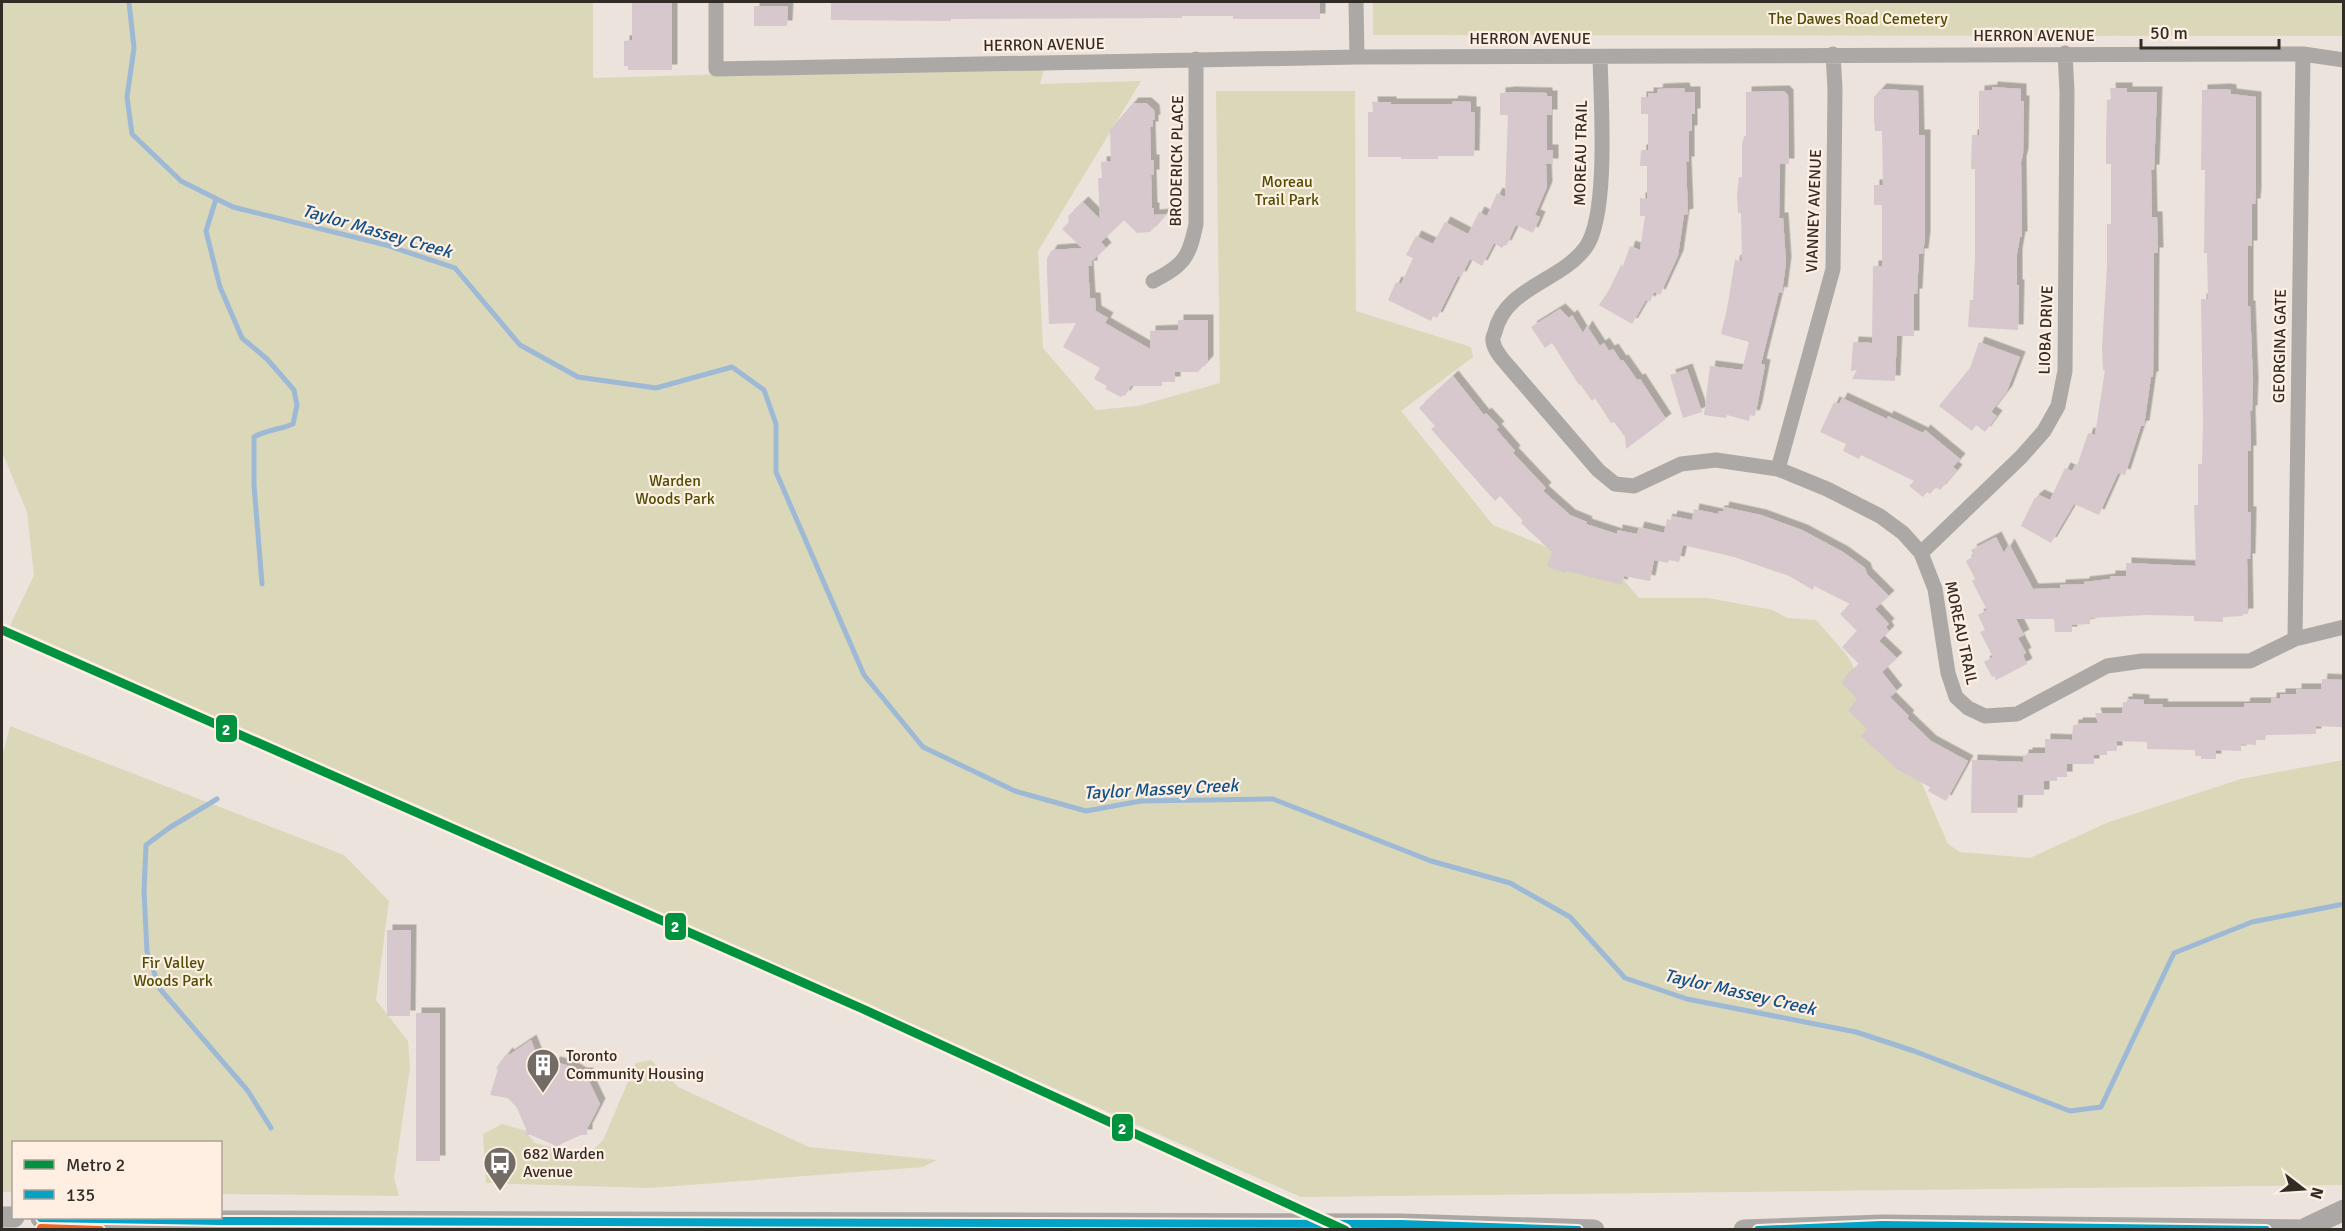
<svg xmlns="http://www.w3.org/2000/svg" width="2345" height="1231" font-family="Signika,sans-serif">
<defs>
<filter id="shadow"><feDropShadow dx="5.5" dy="-5.5" stdDeviation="0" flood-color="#0004"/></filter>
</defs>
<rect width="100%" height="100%" fill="#ebe3dc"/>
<!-- green -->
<path fill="#dad8b9" d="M2 2H593V78L1045 65 1040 84 1141 81 1038 251 1043 348 1096 410 1138 406 1220 383 1216 91H1355L1356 311 1471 347 1473 357 1401 411 1493 525 1622 578 1639 598H1708L1773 610 1787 618 1816 620 1846 654 1922 784 1948 844 1960 852 2030 858 2109 822 2241 779 2343 760V1185L1301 1197 9 628 34 575 27 512 2 452Z
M1373 2H2343L2344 36 1373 35Z
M10 726 344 855 389 901 376 1000 408 1041 410 1068 394 1178 399 1196 221 1194 220 1142H14L13 1192H2V757Z
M651 1060 678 1087 809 1147 937 1160 923 1167 649 1188 486 1183 483 1134 502 1124 524 1130 535 1143 587 1156 603 1140 636 1063Z"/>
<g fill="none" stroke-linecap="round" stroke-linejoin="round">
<!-- stream -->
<path stroke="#9db9d6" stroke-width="5" d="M129 2 134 48 127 97 132 134 181 181 233 207 386 245 455 268 520 345 578 377 656 388 732 367 764 390 776 424V472L864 675 923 747 1015 791 1086 811 1141 801 1273 799 1431 861 1510 883 1570 917 1625 978 1687 999 1856 1032 1914 1051 2070 1111 2101 1107 2174 953 2252 922 2344 904
M216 199 206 231 220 287 242 338 267 359 294 390 297 405 293 424C280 430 267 429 254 437V485L262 584
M217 799 169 828 146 845 144 891 147 952 160 989 248 1091 271 1128"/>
</g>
<!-- building -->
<path fill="#d6c8cc" filter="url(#shadow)" d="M632 2H672V70H628V66H624V41L632 40Z
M831 2H1320V19H1233V16H1182V18L951 19V21L831 20Z
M754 6H788L787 26H754Z
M1992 87 2021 89V101H2024L2023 154 2021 162 2022 237H2020L2017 254V285H2019L2018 330 1968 327 1970 300H1973L1975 258V169H1971L1972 135H1979V91L1992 90Z
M1684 88 1685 92H1695V114H1692V131H1689V162H1686L1688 214 1684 215 1678 256 1660 295 1654 292 1650 302 1646 300 1632 324 1599 305 1609 290 1621 265 1623 266 1630 246 1640 250 1645 216H1640V198L1647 199V166H1640L1641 150H1648V114H1641V97H1648V93H1657L1658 89Z
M2110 88H2127V92H2157L2154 170H2151L2152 217H2157L2158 253H2154L2153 377H2151L2144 426H2141L2125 475 2118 473 2099 515 2074 504 2051 543 2021 526 2034 499 2039 495 2050 500 2065 468 2072 471 2075 465 2077 466 2088 433 2095 435 2105 370H2103L2102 348 2107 265V224H2111V164H2106V140L2107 100 2111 99Z
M1881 89 1918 91 1919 135H1925V237L1923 254H1919L1917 294H1914V336H1897L1895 381 1852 379 1857 370 1851 371 1853 342 1872 343 1873 266H1882V205H1874V185H1883L1882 131H1875L1874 119V97Z
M2225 89 2231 90V94L2256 97V193L2255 204H2252V246H2248V306H2250L2253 383 2252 411H2250L2251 451H2248V512H2251L2250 559H2247L2248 614H2243V616L2223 617V622L2194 621V616L2147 615 2090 618V624L2072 625V632H2055L2054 619H2016L2024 635 2018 638 2026 653 2023 655 2027 664 1996 680 1994 676 1992 677 1984 662 1993 657 1980 632 1985 630 1978 615 1987 610 1972 581 1975 579 1966 561 1974 556 1971 550 1996 537 2004 553 2009 544 2033 589 2060 588V585L2084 584V582L2110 579V576H2126V563L2196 566 2194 505H2198V464H2202L2203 423 2201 299H2208L2207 253H2204L2205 170H2201L2202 90Z
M1784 91 1788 95 1789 164H1780L1779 218H1783L1786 262 1782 293 1779 292 1761 364 1765 365 1757 407 1754 416 1750 415 1749 421 1727 415 1726 418 1704 415 1710 366 1742 370 1749 342 1721 334 1727 309 1735 260 1742 261 1741 213H1738L1737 194 1739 177H1742V145L1744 136H1746V92Z
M1510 92 1547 93V96H1552V115H1547V150H1553V164H1546L1547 187 1535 215 1540 217 1533 233 1516 225 1506 246 1504 245 1502 248 1494 243 1482 266 1470 259 1461 277 1458 276 1437 318 1433 316 1431 321 1388 300 1396 282 1401 284 1413 258 1406 255 1416 236 1433 244 1445 222 1468 234 1479 212 1487 216 1497 193 1505 197 1508 115H1500V93Z
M1453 101 1471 102V112H1475L1474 156H1438V159H1401V157H1368V112H1373L1372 102H1391V104H1452Z
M1133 103H1146L1154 110 1155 120H1153V127H1150L1151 160H1154V175H1151L1152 208H1154V215L1166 214 1150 232 1137 233 1124 220 1101 242 1106 248 1092 261V266H1088L1090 298H1095L1096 311 1108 318 1105 323 1150 349V331L1178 330V320H1208V361L1198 372H1175V382H1162V386H1131L1125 396 1123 395 1121 397 1105 389 1107 386 1094 379 1100 368 1063 347 1076 323 1049 324 1047 270V258L1052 250 1082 248 1062 229 1069 222 1068 216 1083 202 1100 219 1098 178H1102L1101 162 1111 161 1110 130Z
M1560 309 1569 318 1572 315 1583 333 1587 326 1600 346 1604 343 1609 351 1613 349 1621 361 1623 360 1637 380 1640 379 1666 419 1626 449 1625 437 1614 422 1611 423 1595 398 1592 401 1580 384 1579 385 1552 343 1545 348 1531 327Z
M1979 342 2020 357 2007 391 1991 412 1997 416 1985 432 1976 425 1972 431 1939 406 1970 368Z
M1687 369 1702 412 1683 418 1670 375Z
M1453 376 1484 415 1486 413 1499 427 1496 429 1515 451 1513 453 1546 488 1543 491 1570 515 1587 522 1586 524 1617 534V530L1637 534 1639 527 1664 533 1667 519 1671 520 1672 516 1692 520 1694 509 1718 514 1719 511H1723L1724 507 1761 515 1802 530 1843 552 1865 568 1867 574 1889 596 1875 609 1889 624 1886 627 1889 631 1879 641 1897 658 1882 672 1897 691 1890 697 1909 716 1907 718 1931 741 1968 761 1946 801 1928 791 1930 787 1898 770 1861 736 1867 729 1848 710 1858 700 1841 682 1859 664 1842 647 1857 631 1840 614 1850 604 1814 586 1813 590 1789 576 1734 557 1683 545 1679 562 1669 560 1668 563 1654 560 1650 581 1624 576 1622 585 1566 571 1565 573 1547 566 1552 552 1521 523 1523 521 1500 496 1495 501 1431 429 1435 426 1419 408Z
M1842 398 1887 419 1888 416 1923 433 1925 430 1960 459 1953 467 1957 470 1940 490 1936 487 1930 494 1927 492 1923 497 1909 486 1914 481 1861 455 1859 459 1843 451 1846 444 1820 432 1834 402 1839 404Z
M2322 679 2343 680 2342 727 2316 726V734L2266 735 2265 740H2256V745L2241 744V751L2216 750V759H2201V756H2195V750L2147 749V742L2117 741V751H2107V755H2094V764H2067V777H2057V781H2044V795H2018L2017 813H1971L1972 760 2023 762V755H2027V753H2045V739L2072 740 2073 725H2077V723H2098L2095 713H2122L2123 702H2127V699L2144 700V704H2163L2162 707H2244L2245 703H2271V698H2280V694H2296V689H2321Z
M387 930H411L410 1016H387Z
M416 1013H440V1161H416Z
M531 1040 544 1073 555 1062 570 1066 581 1073H588V1079L600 1104 587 1129V1135H581L561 1144 557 1148 552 1144 531 1135H525L526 1129 517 1108 508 1098 490 1095 498 1069 496 1068 507 1053 509 1055Z"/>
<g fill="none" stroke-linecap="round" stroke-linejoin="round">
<!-- minor -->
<path stroke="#aca8a5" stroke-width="15" d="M716 2V69L1357 57 2303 54 2344 60
M1356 2 1357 57
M1600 57C1601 101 1609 214 1586 247 1562 281 1505 287 1495 332 1494 335 1492 338 1493 341 1494 351 1504 361 1510 368L1598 470 1615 484 1634 486 1681 464 1716 460 1778 469 1827 489 1880 516 1903 533 1921 553 1935 589 1948 673 1956 697 1968 708 1985 716 2017 714 2107 666 2142 661H2250L2295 639 2344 627
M1153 281C1184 265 1189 258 1196 224V59
M1778 469 1833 269 1835 89 1833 54
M1921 553 2021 457 2044 431 2058 406 2065 371 2067 92 2065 53
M2295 639 2303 54"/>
<!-- secondary -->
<path stroke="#aba7a4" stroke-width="21" d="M2 1217H14
M41 1218 219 1221 1401 1224 1594 1230
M2306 1228 2344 1210
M1744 1230 1882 1225 2309 1230"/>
<!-- bus-1 casing -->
<g stroke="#ffefe3" stroke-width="12">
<path id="bus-1" d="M41 1218 219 1221 1401 1224 1578 1230
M1758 1230 1882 1225 2266 1230"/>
</g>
<!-- bus-2 casing -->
<g stroke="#ffefe3" stroke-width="12">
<path id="bus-2" d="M41 1228 100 1230"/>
</g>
<!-- bus-1 -->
<use href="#bus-1" stroke="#02a3c6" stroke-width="8"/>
<!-- bus-2 -->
<use href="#bus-2" stroke="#f26522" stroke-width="8"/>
<!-- metro-1 casing -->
<g stroke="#ffefe3" stroke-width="14">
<path id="metro-1" d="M2 630 863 1009 1345 1230"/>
</g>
<!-- metro-1 -->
<use href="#metro-1" stroke="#00923f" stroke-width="9"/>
</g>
<!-- icons -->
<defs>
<g id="building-pin" transform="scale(1.725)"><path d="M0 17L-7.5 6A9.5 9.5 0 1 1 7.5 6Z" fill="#736c66" stroke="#ffefe3"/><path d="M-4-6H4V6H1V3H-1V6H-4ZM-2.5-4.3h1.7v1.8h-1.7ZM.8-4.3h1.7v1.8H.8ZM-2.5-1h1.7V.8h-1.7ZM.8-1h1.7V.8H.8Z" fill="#fff"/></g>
<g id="bus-pin" transform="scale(1.725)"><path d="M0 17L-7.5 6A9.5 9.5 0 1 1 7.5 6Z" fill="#736c66" stroke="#ffefe3"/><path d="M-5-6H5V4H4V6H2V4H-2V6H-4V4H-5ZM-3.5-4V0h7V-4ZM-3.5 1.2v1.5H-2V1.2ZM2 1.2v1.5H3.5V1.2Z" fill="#fff"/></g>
</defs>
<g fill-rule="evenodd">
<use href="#building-pin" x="543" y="1065"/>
<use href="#bus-pin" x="500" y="1163"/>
</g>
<g text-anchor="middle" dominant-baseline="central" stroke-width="4.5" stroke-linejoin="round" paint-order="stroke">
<!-- park labels -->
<g font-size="16" fill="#4e4f04" stroke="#ffefe3">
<text x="1858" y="19">The Dawes Road Cemetery</text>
<text x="1287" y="182">Moreau<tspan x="1287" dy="18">Trail Park</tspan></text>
<text x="675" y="481">Warden<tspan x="675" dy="18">Woods Park</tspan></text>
<text x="173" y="963">Fir Valley<tspan x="173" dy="18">Woods Park</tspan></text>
</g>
<!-- street labels -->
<g font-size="16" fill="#322c27" stroke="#ffefe3">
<text x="2034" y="36">HERRON AVENUE</text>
<text x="1530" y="39">HERRON AVENUE</text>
<text transform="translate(1044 45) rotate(-1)">HERRON AVENUE</text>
<text transform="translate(1581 153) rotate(-89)">MOREAU TRAIL</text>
<text transform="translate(1177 161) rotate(-89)">BRODERICK PLACE</text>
<text transform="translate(1814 211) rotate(-88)">VIANNEY AVENUE</text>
<text transform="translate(2046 330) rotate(-88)">LIOBA DRIVE</text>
<text transform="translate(2280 346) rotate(-89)">GEORGINA GATE</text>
<text transform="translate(1961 633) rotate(78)">MOREAU TRAIL</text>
</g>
<!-- poi labels -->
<g font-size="16" fill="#322c27" stroke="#ffefe3" text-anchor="start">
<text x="566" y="1056">Toronto<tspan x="566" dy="18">Community Housing</tspan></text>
<text x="523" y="1154">682 Warden<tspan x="523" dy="18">Avenue</tspan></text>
</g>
<!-- water labels -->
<g font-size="18" font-style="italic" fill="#125289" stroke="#ffefe3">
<text transform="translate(377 231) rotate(16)">Taylor Massey Creek</text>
<text transform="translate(1161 789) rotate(-3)">Taylor Massey Creek</text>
<text transform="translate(1740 992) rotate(13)">Taylor Massey Creek</text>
</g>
</g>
<g stroke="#ffefe3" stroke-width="2">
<rect x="215" y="714" width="23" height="29" rx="6" fill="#00923f"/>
<rect x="664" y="912" width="23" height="29" rx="6" fill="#00923f"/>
<rect x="1111" y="1113" width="23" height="29" rx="6" fill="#00923f"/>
</g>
<g font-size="16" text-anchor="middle" font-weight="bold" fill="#fff">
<text x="226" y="735">2</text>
<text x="675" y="932">2</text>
<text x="1122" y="1134">2</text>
</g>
<!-- border -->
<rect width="2345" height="1231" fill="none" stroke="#322c27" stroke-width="6"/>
<!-- legend -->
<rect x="12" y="1141" width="210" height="78" fill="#ffefe3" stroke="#ada198" stroke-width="1.5"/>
<rect x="24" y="1160" width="30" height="9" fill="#00923f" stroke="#ada198" stroke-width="1.5"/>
<text x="66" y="1171" font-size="18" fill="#322c27">Metro 2</text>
<rect x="24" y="1190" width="30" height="9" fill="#02a3c6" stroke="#ada198" stroke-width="1.5"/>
<text x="66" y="1201" font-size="18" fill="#322c27">135</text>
<!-- north arrow -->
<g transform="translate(2303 1189) rotate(107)" stroke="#ffefe3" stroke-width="4.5" paint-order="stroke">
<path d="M0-4.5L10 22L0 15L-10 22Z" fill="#322c27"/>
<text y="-9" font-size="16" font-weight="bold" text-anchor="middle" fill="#322c27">N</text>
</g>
<!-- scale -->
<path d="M2141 39v9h138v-9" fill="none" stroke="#322c27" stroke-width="3"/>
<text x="2150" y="39" font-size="18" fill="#322c27" stroke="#ffefe3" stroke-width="4.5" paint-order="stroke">50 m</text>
</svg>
